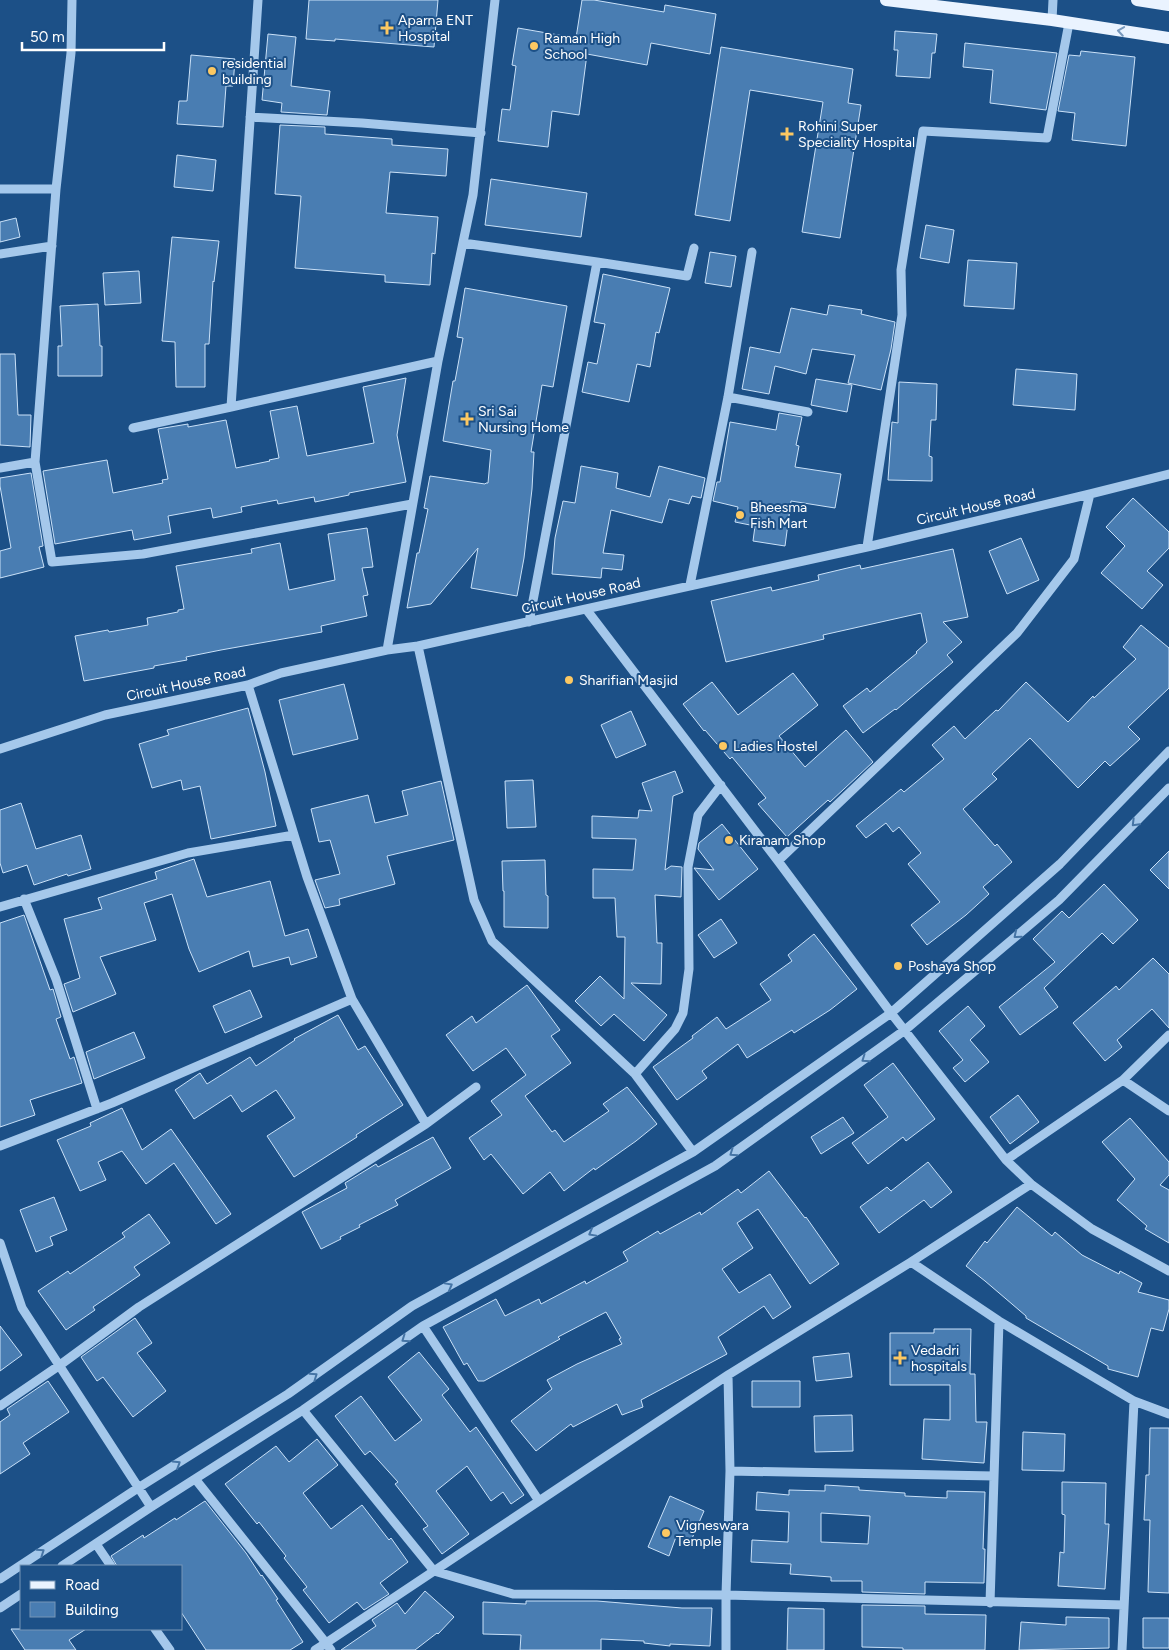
<svg xmlns="http://www.w3.org/2000/svg" width="1169" height="1650" font-family="Figtree,sans-serif">
<rect width="100%" height="100%" fill="#1c5087"/>
<!-- building -->
<path fill="#497db2" stroke="#cae1f8" fill-rule="evenodd" d="M309 0H438L434 47 335 39V41L306 39Z
M582 0H594L664 12 665 5 716 14 710 54 651 43 647 65 587 54 579 115 552 111 548 147 498 141 502 109 510 110 516 66 512 65 518 28 576 38Z
M895 31 937 34 935 53H932L930 78 896 76 898 50H894Z
M268 34 296 37 291 86 330 91 327 115 281 112 282 103 262 100Z
M965 43 1057 53 1046 110 990 103 993 70 963 67Z
M721 47 853 69 848 103 861 105 840 238 802 232 823 102 750 90 730 221 695 215Z
M1081 51 1135 57 1126 146 1072 140 1075 113 1058 111 1069 55 1080 56Z
M191 55 235 59 233 86H226L223 127 177 124 179 101H187Z
M280 125 325 127V134L392 139V145L448 149 446 176 390 172 386 213 438 217 435 254 432 253 430 285 385 282V275L295 268 301 196 275 194Z
M177 155 216 160 213 191 174 187Z
M491 179 587 193 581 237 485 225Z
M16 218 20 237 0 242V222Z
M926 225 954 230 949 263 920 258Z
M172 237 219 241 214 282 213 281 209 344H205V387H176L175 342 162 341Z
M710 252 736 256 731 287 705 283Z
M968 260 1017 263 1014 309 964 306Z
M139 271 141 303 105 305 103 273Z
M603 274 670 288 659 333 656 332 650 367 637 364 629 402 582 392 588 362 597 364 605 324 594 322Z
M465 288 567 306 553 387 542 385 531 452H534L532 489 524 558 517 596 471 588 478 548 431 604 407 608 417 553H419L428 509 424 508 430 476 485 484 486 483H488L491 450 443 441 453 381H455L463 338 457 337Z
M98 304 100 346H102V376H58V346H62L60 306Z
M829 305 862 310 861 314 895 322 891 349 881 390 848 383 855 355 812 349 806 374 775 366 769 394 742 389 750 347 780 353 791 308 827 315Z
M0 354H15L18 415H31L30 447 0 445Z
M1016 369 1077 374 1075 410 1013 405Z
M406 378 397 435 406 482 349 493V495L315 502 314 497 278 504 277 500 241 507 242 512 213 518 211 508 168 516 171 533 134 540 132 530 55 544 43 471 107 460 113 493 163 483 162 480 168 479 158 429 188 424V427L226 420 236 468 270 461 269 460 279 458 270 411 297 406 307 456 374 443 363 387Z
M816 379 852 385 847 412 811 405Z
M899 382 937 384 936 420H931L929 456 932 457V481L888 480 892 422 898 423Z
M779 413 802 417 796 445 799 446 795 467 841 474 835 508 791 501 785 546 753 541 755 526 735 522 738 507 713 501 717 482H720L730 422 776 430Z
M581 466 618 473 616 488 650 497 659 466 705 478 701 498 692 496 689 504 669 499 662 523 611 510 603 553 624 555 622 570 602 568 601 578 552 574 555 538 563 501 575 503Z
M31 473 43 546 39 547 44 567 0 578V551L11 548 0 486V478Z
M1133 498 1169 532V548L1147 571 1163 585 1142 609 1101 573 1125 546 1106 527Z
M367 528 373 567 362 568 368 595 363 596 367 616 321 626 322 632 221 650 186 657 187 660 154 666V668L84 681 75 636 108 630 109 632 148 625 147 618 178 612V610L184 609 176 566 252 553 251 549 280 543 289 590 335 580 328 534Z
M1021 538 1039 580 1007 594 989 551Z
M953 549 968 617 943 622 962 642 947 655 953 662 896 710 895 709 863 733 843 706 867 688 870 692 917 653 916 652 927 642 921 613 823 635 824 639 726 662 711 601 771 587 772 591 819 580 818 575 860 565 861 569Z
M1141 625 1169 648V688L1128 727 1140 739 1110 766 1105 761 1078 788 1030 738 992 774 997 779 963 809 995 846 997 844 1012 862 983 887 989 894 966 915 927 945 911 925 940 902 908 864 921 853 899 827 893 832 886 823 866 838 856 826 901 789 904 792 944 759 932 745 954 726 965 739 996 710 998 711 1026 682 1068 722 1093 696 1094 698 1136 659 1123 647Z
M793 673 818 705 779 736 805 767 846 730 873 762 830 802 828 800 787 837 758 804 766 798 732 757 730 759 705 730 704 731 683 704 712 682 738 715Z
M344 684 358 739 293 755 279 700Z
M248 708 265 772 276 826 211 839 200 786 183 790 181 780 152 788 139 744 169 735 167 730Z
M631 711 646 745 616 758 601 725Z
M675 771 683 792 673 796 665 870 671 866 682 867 681 897 655 895 657 943H662L661 984 631 983 667 1015 644 1041 614 1014 601 1026 575 1001 600 976 624 999 625 937H617L615 898H593V869L633 870 636 839 592 838V816L638 818 639 810 652 811 642 783Z
M533 780 536 827 507 828 505 781Z
M441 781 454 840 387 856 395 884 339 899 340 905 325 908 315 880 340 874 330 840 319 842 311 809 368 795 375 823 408 815 402 791Z
M21 803 36 849 81 835 91 869 68 876 67 874 34 885 27 865 3 873 0 863V810Z
M722 824 758 869 719 900 694 868 714 870 698 849 699 843Z
M1169 851V889L1150 870Z
M194 859 207 897 270 881 285 936 308 929 317 957 291 965 289 957 253 967 249 951 199 972 189 949 172 894 144 903 156 940 100 957 116 994 73 1012 64 984 80 978 64 919 102 909 98 898 157 879 155 872Z
M545 860 546 895 548 896V928L504 927V891H503L502 861Z
M1104 884 1138 920 1113 944 1102 933 1044 988 1058 1007 1020 1035 999 1007 1055 962 1033 939 1062 911 1069 918Z
M24 915 50 990 53 989 61 1017 56 1019 70 1059 74 1057 82 1083 30 1100 35 1115 0 1127V923Z
M721 919 737 943 714 958 698 935Z
M814 934 857 989 830 1010 794 1033 792 1030 747 1058 738 1044 702 1071 707 1078 677 1100 653 1067 693 1038 692 1036 717 1017 726 1029 771 1000 760 984 792 961 788 955Z
M1153 958 1169 974V1028L1152 1009 1117 1040 1122 1047 1105 1061 1073 1023 1116 986 1119 990Z
M527 985 560 1030 551 1036 571 1063 525 1096 552 1132 555 1130 564 1142 609 1111 603 1104 627 1087 657 1124 636 1141 595 1170 594 1168 564 1191 550 1172 523 1194 491 1154 484 1160 469 1138 502 1115 491 1101 526 1075 506 1048 473 1071 446 1035 472 1016 476 1023Z
M250 990 262 1017 225 1033 213 1006Z
M968 1006 985 1026 970 1040 989 1062 965 1082 953 1068 963 1060 939 1031Z
M338 1015 358 1050 365 1046 403 1105 356 1135 357 1137 294 1177 267 1136 295 1118 276 1090 242 1112 231 1095 194 1119 175 1090 200 1073 207 1084 250 1057 256 1066 295 1040 294 1039Z
M134 1032 145 1058 94 1079 86 1052Z
M893 1063 935 1119 906 1141 903 1137 868 1164 852 1143 888 1117 864 1085Z
M1018 1095 1039 1122 1010 1144 990 1117Z
M122 1108 142 1150 171 1129 231 1214 216 1224 174 1163 146 1184 122 1151 98 1162 106 1180 80 1191 57 1140 91 1126 90 1123Z
M843 1117 854 1133 821 1154 811 1137Z
M1130 1118 1169 1162V1175L1160 1185 1169 1190V1243L1145 1229 1147 1226 1117 1200 1135 1179 1102 1142Z
M433 1137 451 1168 395 1200 398 1205 359 1225 360 1227 340 1237 341 1239 321 1249 302 1212 347 1188 345 1183 376 1164 378 1167Z
M928 1162 952 1192 931 1208 924 1200 879 1233 860 1207 887 1187 891 1191Z
M769 1171 805 1218 806 1217 839 1264 810 1284 758 1209 737 1223 753 1248 722 1269 739 1293 770 1274 791 1307 773 1319 764 1306 718 1337 727 1354 641 1400 643 1407 622 1415 617 1404 573 1427 571 1424 536 1451 511 1421 552 1389 547 1380 577 1364 622 1344 619 1339 621 1338 606 1312 558 1337 560 1339 484 1381H478L467 1363 464 1365 443 1327 496 1299 505 1316 539 1299 541 1304 585 1281 586 1284 628 1261 623 1252 658 1231 660 1234 700 1212 701 1215 738 1189 741 1193Z
M54 1197 67 1230 50 1237 53 1245 36 1252 20 1210Z
M1017 1207 1052 1236 1055 1232 1082 1255 1119 1274 1120 1271 1142 1283 1138 1292 1169 1300V1309L1163 1331 1151 1328 1138 1377 1108 1369V1366L1026 1318V1316L985 1281 966 1266 985 1241 987 1243Z
M149 1214 170 1243 134 1267 140 1275 93 1307 95 1310 66 1330 38 1291 68 1271 70 1274 125 1237 122 1233Z
M135 1318 152 1343 137 1353 166 1391 133 1417 103 1377 97 1381 81 1357Z
M0 1326 22 1355 0 1371Z
M934 1329H971L970 1374H975L976 1422H987L984 1463 922 1459 924 1419 950 1420V1385H890V1333H934Z
M419 1352 449 1389 442 1395 470 1432 476 1427 524 1495 511 1504 503 1492 491 1501 467 1466 436 1491 469 1534 442 1554 423 1529 428 1526 395 1484 398 1482 370 1451 365 1455 335 1416 361 1396 395 1441 422 1420 388 1377Z
M849 1353 852 1377 816 1381 813 1357Z
M48 1381 69 1412 23 1443 30 1454 0 1474V1422L10 1415 7 1409Z
M752 1381H800V1407H752Z
M852 1415 853 1451 815 1452 814 1416Z
M1150 1428H1169V1593L1148 1592 1150 1520H1144L1146 1475H1149Z
M1023 1432 1065 1434 1064 1471 1022 1470Z
M317 1439 338 1465 303 1493 331 1529 362 1505 389 1540 391 1538 408 1562 380 1583 389 1594 364 1610 357 1602 329 1623 303 1590 307 1587 284 1558 286 1556 259 1522 257 1524 225 1484 276 1446 289 1462Z
M1062 1482 1106 1483 1105 1524H1109L1105 1589 1058 1586 1060 1552 1064 1553 1065 1515 1062 1514Z
M825 1485 859 1487V1490L905 1493V1496L947 1498V1491L985 1492 983 1549H985L984 1583 925 1582V1594L862 1592V1581H831V1577L790 1574 791 1564 751 1562 752 1540 788 1542 789 1512 756 1510 757 1492 789 1495V1490L825 1491ZM821 1513 870 1516 868 1544 821 1542Z
M670 1496 704 1511 690 1543 676 1537 669 1556 648 1547Z
M205 1501 246 1553 261 1576 262 1575 278 1599 276 1600 303 1642 290 1650H206L181 1612V1566H117L111 1556 143 1535 144 1538 175 1518 176 1520Z
M425 1591 454 1617 438 1634 437 1633 415 1650H341L376 1626 372 1620 397 1603 405 1614Z
M526 1601H597L682 1608H712L710 1646 670 1644V1646L644 1643V1641L601 1639V1650H520L521 1635 483 1634V1602L526 1604Z
M862 1605 925 1606V1614L986 1615 985 1650H903V1648L862 1647Z
M788 1608 824 1609V1650H787Z
M1066 1617 1109 1618V1648L1019 1650 1021 1622 1066 1625Z
M1143 1618H1169V1648H1143Z
M11 1629H86L69 1640 76 1650H25Z"/>
<g fill="none" stroke-linecap="round" stroke-linejoin="round">
<!-- minor -->
<path stroke="#a5c8eb" stroke-width="9" d="M258 0 231 407 438 361
M1052 20 1053 0
M250 117 362 123 481 133
M0 189H56
M463 243 597 262 529 622
M0 254 52 246
M597 262 687 276 694 248
M728 397 808 412
M133 428 231 407
M35 462 52 562 143 554 412 504
M0 468 35 462 56 189 71 53 72 0
M867 547 902 315 901 270 923 131 1047 138 1069 23
M690 585 728 397 752 252
M586 609 778 861 891 1013 1006 1160 1031 1184 1092 1229 1169 1271
M418 646 474 900 492 941 635 1074 693 1152
M387 650 438 361 473 195 495 0
M0 749 105 715 248 685 281 673 387 650 418 646 867 547 1090 494 1169 474
M778 861 1017 633 1074 559 1090 494
M24 899 56 979 97 1109
M0 907 188 853 294 835
M635 1074 675 1029 683 1013 689 969 688 867 698 815 721 785
M1123 1080 1169 1111
M426 1124 476 1087
M0 1146 112 1103 352 999
M1006 1160 1123 1080 1169 1035
M0 1243 22 1308 151 1507
M911 1262 999 1321 1134 1401 1169 1414
M423 1326 539 1501
M0 1406 60 1365 139 1307 426 1124 352 999 307 877 248 685
M303 1410 434 1571 513 1594 726 1595 1124 1605
M730 1471 994 1476
M196 1480 326 1643 315 1650
M96 1544 111 1566
M62 1566 151 1507 303 1410 423 1326 715 1166 905 1030 1059 900 1169 788
M0 1579 138 1488 288 1394 412 1306 693 1152 891 1013 1060 864 1169 751
M990 1603 999 1321
M0 1608 21 1594
M155 1629 170 1650
M331 1650 326 1643 728 1375 911 1262 1031 1184
M726 1650V1595L730 1471 728 1375
M1122 1650 1134 1401"/>
<!-- major -->
<path stroke="#eaf3ff" stroke-width="12" d="M886 0 1052 20 1169 38
M1137 0 1169 5"/>
</g>
<!-- one-way arrows -->
<defs><path id="oneway-chevron" d="M-2-3.5L2.5 0L-2 3.5" fill="none" stroke-width="1.6" stroke-linecap="round" stroke-linejoin="round" transform="scale(1.25)"/></defs>
<use stroke="#7999bd" href="#oneway-chevron" transform="translate(1121 31) rotate(-171)"/>
<g stroke="#4574a5">
<use href="#oneway-chevron" transform="translate(1135 823) rotate(135)"/>
<use href="#oneway-chevron" transform="translate(1017 935) rotate(140)"/>
<use href="#oneway-chevron" transform="translate(865 1059) rotate(145)"/>
<use href="#oneway-chevron" transform="translate(733 1153) rotate(145)"/>
<use href="#oneway-chevron" transform="translate(592 1233) rotate(151)"/>
<use href="#oneway-chevron" transform="translate(449 1286) rotate(-29)"/>
<use href="#oneway-chevron" transform="translate(405 1339) rotate(145)"/>
<use href="#oneway-chevron" transform="translate(314 1376) rotate(-35)"/>
<use href="#oneway-chevron" transform="translate(177 1464) rotate(-32)"/>
<use href="#oneway-chevron" transform="translate(41 1552) rotate(-34)"/>
</g>
<!-- markers -->
<g fill="#fcc862" stroke="#1c5087" stroke-width="2">
<path d="M384.5 20.5h5v5h5v5h-5v5h-5v-5h-5v-5h5z"/>
<circle cx="534" cy="46" r="5"/>
<circle cx="212" cy="71" r="5"/>
<path d="M784.5 126.5h5v5h5v5h-5v5h-5v-5h-5v-5h5z"/>
<path d="M464.5 411.5h5v5h5v5h-5v5h-5v-5h-5v-5h5z"/>
<circle cx="740" cy="515" r="5"/>
<circle cx="569" cy="680" r="5"/>
<circle cx="723" cy="746" r="5"/>
<circle cx="729" cy="840" r="5"/>
<circle cx="898" cy="966" r="5"/>
<path d="M897.5 1350.5h5v5h5v5h-5v5h-5v-5h-5v-5h5z"/>
<circle cx="666" cy="1533" r="5"/>
</g>
<g text-anchor="middle" dominant-baseline="central" stroke-width="4" stroke-linejoin="round" paint-order="stroke">
<!-- poi labels -->
<g font-size="14" fill="#fff" stroke="#1c5087" text-anchor="start">
<text x="398" y="20">Aparna ENT<tspan x="398" dy="16">Hospital</tspan></text>
<text x="544" y="38">Raman High<tspan x="544" dy="16">School</tspan></text>
<text x="222" y="63">residential<tspan x="222" dy="16">building</tspan></text>
<text x="798" y="126">Rohini Super<tspan x="798" dy="16">Speciality Hospital</tspan></text>
<text x="478" y="411">Sri Sai<tspan x="478" dy="16">Nursing Home</tspan></text>
<text x="750" y="507">Bheesma<tspan x="750" dy="16">Fish Mart</tspan></text>
<text x="579" y="680">Sharifian Masjid</text>
<text x="733" y="746">Ladies Hostel</text>
<text x="739" y="840">Kiranam Shop</text>
<text x="908" y="966">Poshaya Shop</text>
<text x="911" y="1350">Vedadri<tspan x="911" dy="16">hospitals</tspan></text>
<text x="676" y="1525">Vigneswara<tspan x="676" dy="16">Temple</tspan></text>
</g>
<!-- street labels -->
<g font-size="14" fill="#fff" stroke="#1c5087">
<text transform="translate(976 507) rotate(-13)">Circuit House Road</text>
<text transform="translate(581 596) rotate(-13)">Circuit House Road</text>
<text transform="translate(186 684) rotate(-12)">Circuit House Road</text>
</g>
</g>
<!-- legend -->
<rect x="20" y="1565" width="162" height="65" fill="#1c5087" stroke="#7796b7"/>
<rect x="30" y="1581" width="25" height="8" fill="#eaf3ff" stroke="#7796b7"/>
<text x="65" y="1590" font-size="15" fill="#ffffff">Road</text>
<rect x="30" y="1602" width="25" height="15" fill="#497db2" stroke="#7796b7"/>
<text x="65" y="1615" font-size="15" fill="#ffffff">Building</text>
<!-- scale -->
<path d="M22 42v8h142v-8" fill="none" stroke="#ffffff" stroke-width="2.5"/>
<text x="30" y="42" font-size="15" fill="#ffffff" stroke="#1c5087" stroke-width="4" paint-order="stroke">50 m</text>
</svg>
